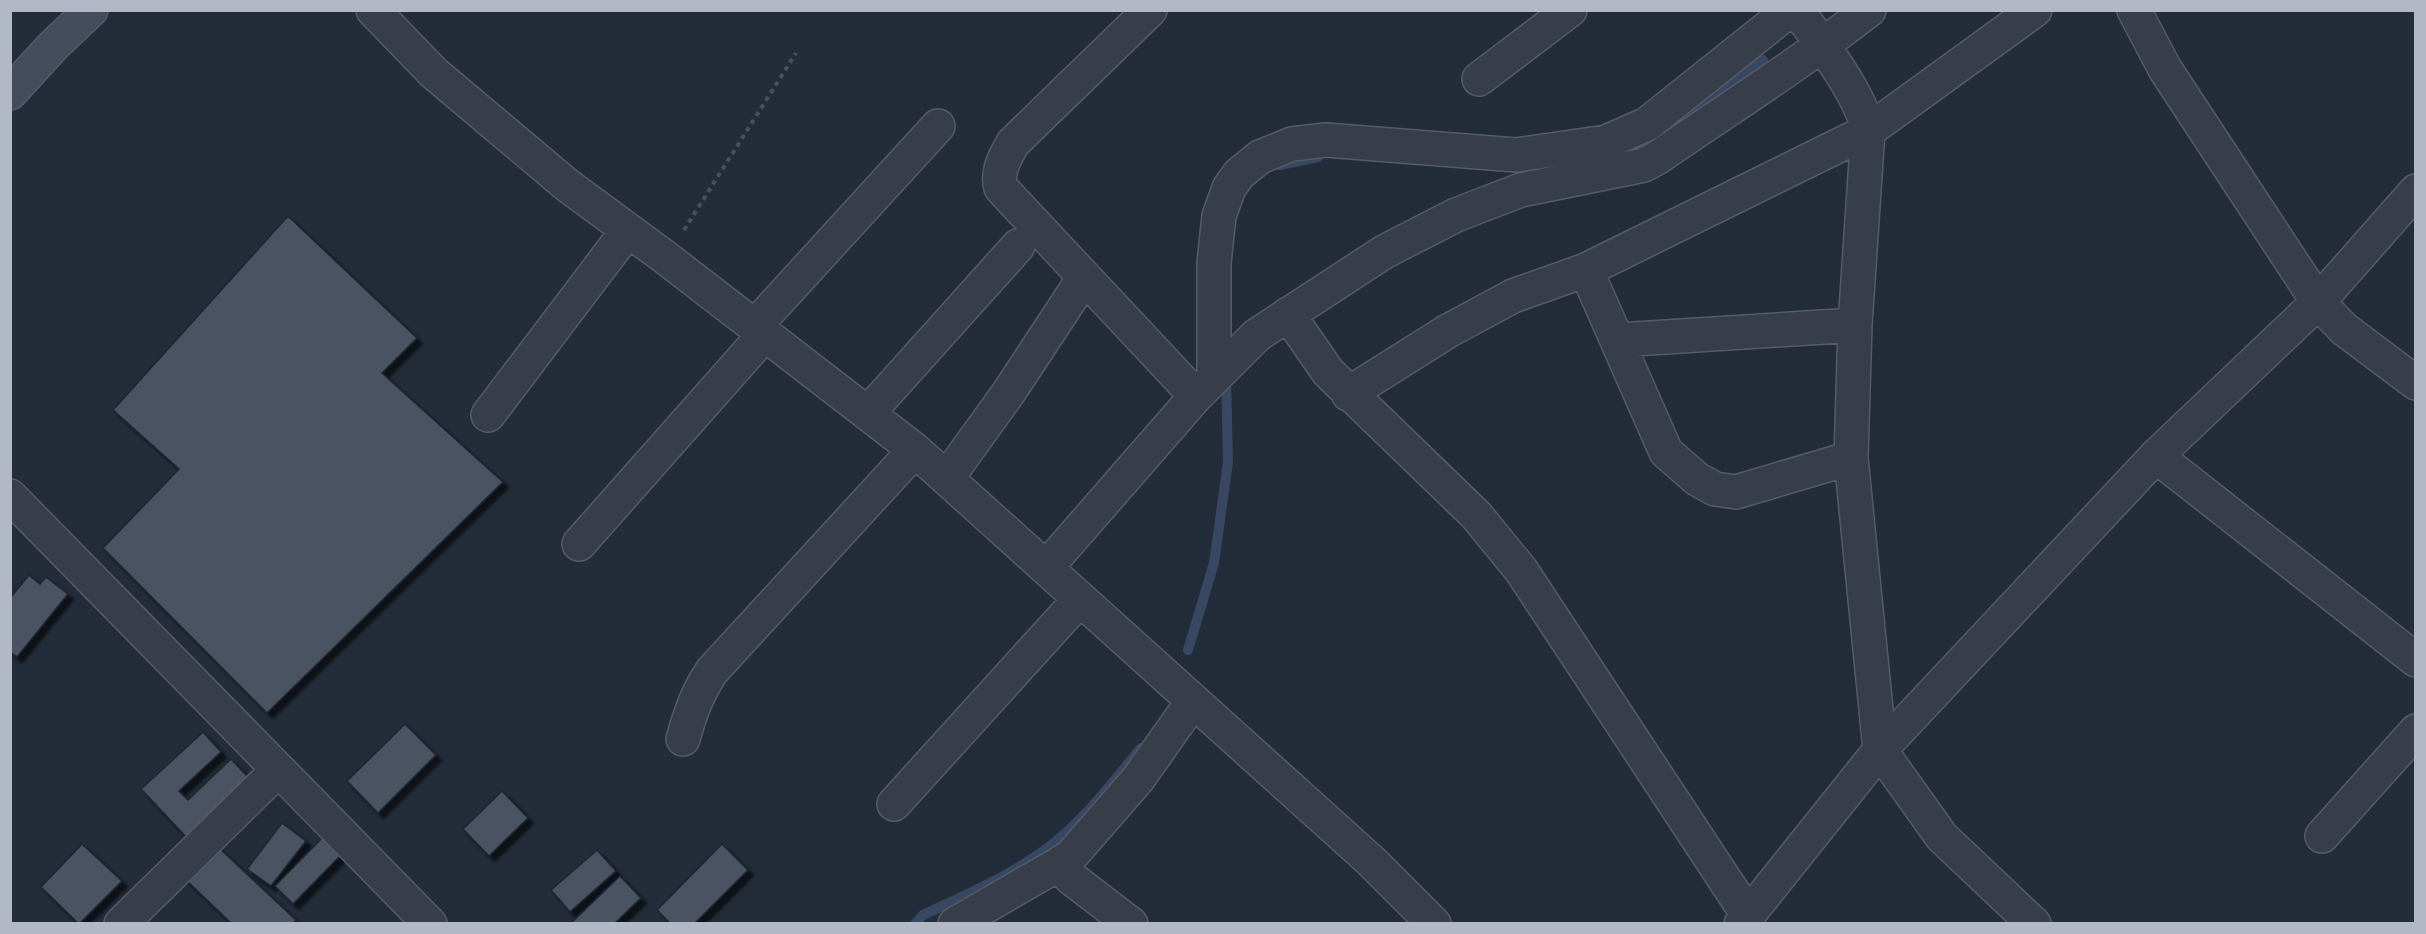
<svg xmlns="http://www.w3.org/2000/svg" width="2426" height="934" font-family="'Titillium Web',sans-serif">
<defs>
<filter id="shadow"><feDropShadow dx="5.5" dy="5.5" stdDeviation="1.5" flood-color="#0009"/></filter>
</defs>
<rect width="100%" height="100%" fill="#232c39"/>
<g fill="none" stroke-linecap="round" stroke-linejoin="round">
<!-- stream -->
<path stroke="#394862" stroke-width="10" d="M1673 123 1763 60
M1280 165 1318 157
M1188 650 1214 563 1228 462 1226 376
M915 924 923 915C965 895 1008 877 1046 849 1083 822 1112 783 1141 748"/>
</g>
<!-- building -->
<path fill="#495262" stroke="#1e2531" stroke-width="1.5" filter="url(#shadow)" d="M288 216 417 338 382 373 503 482 267 713 103 548 179 469 113 410Z
M29 575 40 584 46 577 68 594 17 657 10 652V598Z
M405 724 436 755 378 813 347 781Z
M203 732 221 752 179 791 188 800 231 759 250 779 188 839 141 789Z
M502 791 528 818 489 856 463 829Z
M282 823 306 841 271 886 247 869Z
M325 835 343 853 293 904 275 886Z
M82 844 122 881 79 924 41 887Z
M722 844 748 870 694 924H671L657 910Z
M216 845 296 920 293 924H232L184 878Z
M597 850 616 871 570 912 551 890Z
M620 876 641 898 614 924H570Z"/>
<g fill="none" stroke-linecap="round" stroke-linejoin="round">
<!-- street casing -->
<g stroke="#555b68" stroke-width="36">
<path id="street" d="M373 10 434 73 567 185 666 258 915 450 1371 861 1434 924
M1150 10 1013 143C1005 157 996 172 1001 188L1196 396
M1797 10C1819 40 1862 96 1868 131L1855 325 1851 458 1880 750 1942 837 2034 924
M2134 10 2165 69 2318 302 2344 329 2416 383
M1479 79 1570 10
M1586 270 1666 452 1697 479 1715 489 1736 492 1851 458
M1288 314 1328 372 1476 515 1521 570 1748 915
M755 326 938 126
M1618 340 1855 325
M1214 376V263L1219 216 1229 188 1239 174 1260 157 1292 144 1326 140 1516 155 1606 142 1647 124 1790 10
M1348 394 1448 331 1513 296 1586 270 1868 131 2035 10
M868 413 1018 246
M488 415 628 230
M2156 456 2416 660
M947 478 1009 392 1084 278
M10 496 430 924
M579 544 765 334
M1046 568 1196 396 1257 335 1384 252 1456 215 1521 190 1644 165 1657 158C1728 109 1801 63 1869 10
M683 739C690 714 697 693 712 671L915 450
M894 804 1080 599
M2322 836 2416 731
M121 924 278 770
M955 924 1059 864
M1131 924 1071 878 1059 864 1071 856 1138 779 1193 701
M1741 924 1880 750 2156 456 2318 302 2416 191"/>
</g>
<!-- secondary casing -->
<g stroke="#555b68" stroke-width="36">
<path id="secondary" d="M10 93 53 46 91 10"/>
</g>
<!-- path -->
<path stroke="#435458" stroke-width="4" stroke-dasharray="4.5 4.5" stroke-linecap="butt" d="M684 230 796 53"/>
<!-- street -->
<use href="#street" stroke="#373e4a" stroke-width="33"/>
<!-- secondary -->
<use href="#secondary" stroke="#454d5d" stroke-width="33"/>
</g>
<!-- border -->
<rect width="2426" height="934" fill="none" stroke="#b2b8c6" stroke-width="24"/>
</svg>
